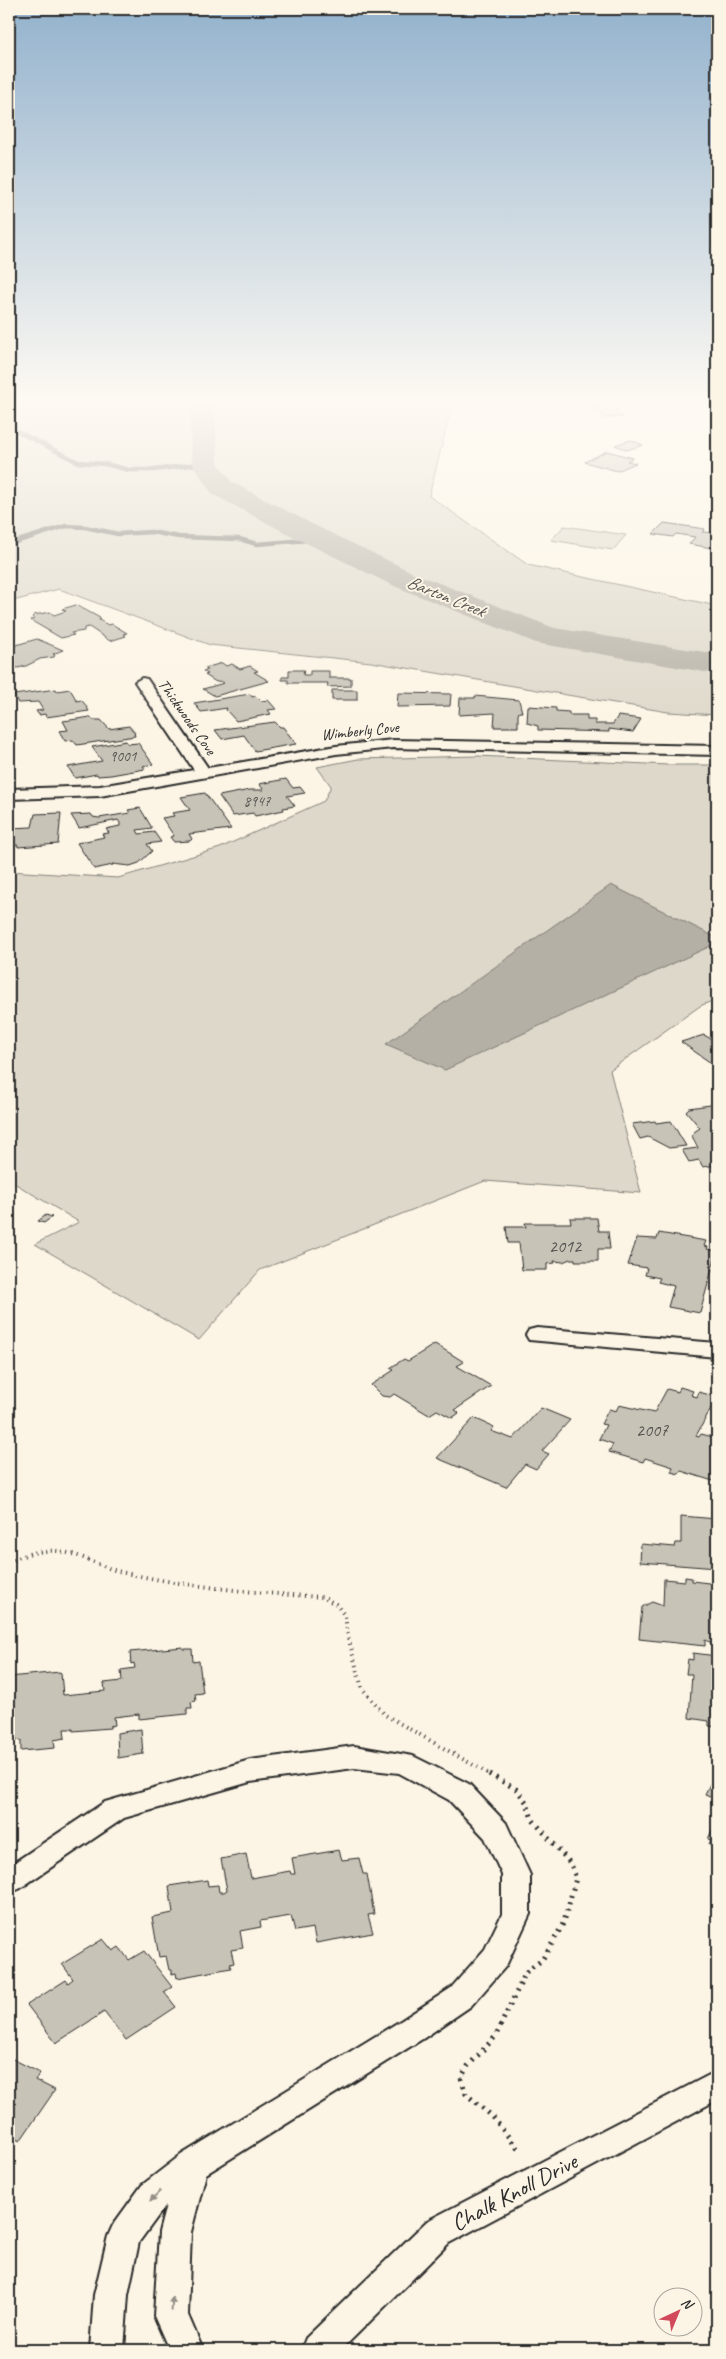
<svg xmlns="http://www.w3.org/2000/svg" width="726" height="2359" font-family="Caveat,sans-serif">
<rect width="100%" height="100%" fill="#fcf5e5"/>
<filter id="ink" filterUnits="userSpaceOnUse"><feTurbulence type="fractalNoise" baseFrequency=".02" numOctaves="2"/><feDisplacementMap in="SourceGraphic" scale="10" xChannelSelector="R" yChannelSelector="G"/><feConvolveMatrix kernelMatrix="1 2 1 2 8 2 1 2 1" color-interpolation-filters="sRGB"/></filter>
<g filter="url(#ink)">
<!-- green -->
<path fill="#ded8ca" stroke="#84827a" d="M9 401H453L429 496 528 565 717 606V715L668 712 371 662 210 645 59 589 9 602Z
M564 526 626 535 613 550 551 540Z
M477 756 668 765H717V999L700 1006 610 1070 641 1193 485 1181 260 1270 199 1340 35 1244 79 1222 9 1180V871L118 878 220 848 324 801 331 786 317 767 358 759Z"/>
<!-- water -->
<path fill="#b4b0a5" stroke="#7d7b74" d="M611 885 717 938V943L445 1070 386 1044Z"/>
<g fill="none" stroke-linecap="round" stroke-linejoin="round">
<!-- stream -->
<path stroke="#7d7b74" stroke-width="4.5" d="M9 427 78 462 105 464 129 470H154L205 463
M9 544 66 526 85 527 118 534 151 532 179 537 239 539 257 544 320 539"/>
<!-- river -->
<path fill="#b4b0a5" fill-rule="evenodd" d="M188 401H214L218 463 232 482 312 524 416 574 554 628 717 654V674L536 643 394 586 292 536 212 494 192 463Z"/>
</g>
<!-- building -->
<path fill="#c8c3b7" stroke="#2b2b2b" d="M579 401H627L629 403 611 404 619 406 620 408 616 410 623 417 604 418 599 410H594L588 403 581 404Z
M631 440 643 445 627 450 615 445Z
M607 451 633 458 627 461 636 463 617 471 585 462Z
M664 523 705 529 702 532 717 533V549L689 544 695 537 676 534 673 537 653 534Z
M76 605 100 618 99 620 108 625 112 624 127 633 123 634 126 636 110 641 89 627 84 628V631L71 633 74 635 61 638 30 620 35 619 32 617 34 615 50 612 54 615 66 611 62 609Z
M37 639 63 650 53 654 55 655 54 657 40 659 26 666 18 668 9 664V647Z
M222 663 226 666 232 664 240 669 250 666 258 671 254 672 269 681 215 696 203 689 224 683 221 681 216 682 205 675 208 674 203 671 208 670 205 668Z
M289 670H304L303 675H310V671H329V678H351V686L327 687 328 683H288V680H282V677H289Z
M56 689 57 691 70 689 77 701 81 700 84 703 89 711 46 717 45 714 39 715 36 711 43 710 38 702 18 703 14 695Z
M332 690H357V700H332Z
M398 693 451 694 450 706 397 707Z
M250 694 252 697 256 696 261 701 268 700 276 709 268 710 271 714 236 721 226 710 227 708 201 712 194 703Z
M475 696 519 700 522 712H519L518 715V727H494L495 713 459 715 460 698H475Z
M528 706 556 708V711L569 712V715H587V720H595V724H613L618 716 641 719 633 732 609 729V732L538 730V726L527 723Z
M91 717 93 720H101L109 729 129 726 135 733H134L135 736 77 745 73 740 65 741 59 731 68 730 63 721Z
M275 722 280 727H283L296 744 255 751 244 735 222 739 215 730Z
M126 741 128 744 138 743 153 764 143 766 145 769 111 775 98 776 97 774 75 778 68 767 102 761 92 747Z
M286 779 293 788 300 787 305 793 287 796 295 806 283 808 284 810 255 816 253 813 233 816 219 796 250 790H264L259 784Z
M205 793 231 829 189 834 192 839 190 841 174 842 170 837 174 836 162 818 174 816 172 813 190 810 181 797Z
M140 808 152 828 137 830 139 834 154 832 161 842 147 844 152 851 139 863 130 866 112 864 113 865 94 869 77 843 104 837 102 834 109 833 106 829 120 826V823L118 820 79 828 71 815 91 814 93 817 99 818 130 813 128 810Z
M61 813 58 844 18 847V845H9V828L32 827 35 814Z
M704 1035 713 1040 717 1039V1062L711 1063 681 1042Z
M717 1104V1165L703 1167 699 1160 689 1162 682 1150 698 1148 692 1136 694 1132 700 1128 686 1111 689 1108Z
M655 1121 656 1123 671 1121 686 1146 669 1148 648 1137 640 1139 632 1124Z
M46 1215 52 1217 44 1223 38 1221Z
M570 1218H597L599 1231H608L610 1249H598V1261H575V1259H570L563 1262 554 1261 555 1263 547 1264V1270H522L519 1243H508L506 1227H526L525 1223H571Z
M659 1233 706 1241 704 1246 708 1247 707 1249 717 1251 700 1313 668 1307 674 1286 658 1282 660 1278 645 1275 647 1268 628 1265 637 1238 657 1239Z
M435 1344 464 1362 457 1366 491 1386 455 1410 459 1413 452 1418 437 1410 429 1415 394 1394 390 1397 382 1396 371 1385 394 1370 390 1368 404 1359 408 1361Z
M680 1387 693 1391 691 1395 697 1397 699 1392 717 1397 696 1436 699 1437 701 1434 717 1438V1471L713 1481 681 1471 679 1474 671 1472 673 1467 645 1458 643 1462 609 1452 613 1444 599 1439 606 1425 601 1424 609 1409 616 1411 619 1405 654 1413 667 1389 678 1392Z
M541 1408 570 1420 542 1451 549 1454 536 1469 525 1464 506 1487 437 1458 474 1418 494 1427 491 1431 513 1439Z
M681 1516 717 1519V1568L640 1562 641 1544 675 1547 676 1543H681Z
M685 1577 692 1578V1581L717 1584V1645L705 1640V1646L639 1639 642 1607 652 1602 663 1606 664 1579 685 1581Z
M183 1647V1649H192L193 1662 199 1661 203 1693 195 1694 196 1701 191 1702 192 1708H187V1714L139 1719V1714L114 1717 115 1725 110 1726V1728L73 1731V1729H64L65 1738 54 1740 55 1748 21 1751V1740L10 1742 9 1677 60 1672 61 1673 63 1695 105 1691 104 1683 122 1681 121 1670 135 1668 134 1663 131 1664 130 1652Z
M693 1653 717 1656V1727L709 1726V1721L689 1718 692 1674H686L688 1659 693 1660Z
M141 1729 143 1754 118 1758 117 1733Z
M717 1770V1799L705 1794Z
M717 1820V1847L709 1844 711 1840 708 1839Z
M339 1850 342 1860 359 1858 363 1874H367L374 1914 368 1915 373 1933 316 1943 313 1928 295 1931 291 1916 260 1921 261 1927 240 1931 243 1948 231 1950 234 1963 230 1964 231 1968 177 1978 176 1973 172 1974V1970H169L166 1956 159 1957 152 1917 173 1913 169 1886 207 1880 208 1886 218 1885 219 1892H224L227 1890 221 1859 246 1854 251 1878 290 1871 291 1874H295L292 1858Z
M103 1939 113 1951 119 1947 129 1960 144 1951 172 1987 164 1992 176 2007 126 2040 104 2012 56 2043 27 2005 66 1980 68 1983 73 1979 62 1964Z
M9 2057 40 2073 35 2080 55 2090 20 2141 9 2136Z"/>
<g fill="none" stroke-linecap="round" stroke-linejoin="round">
<!-- minor casing -->
<g stroke="#2b2b2b" stroke-width="4">
<path id="minor" d="M142 678 147 679 208 768 336 746 393 740 717 746V755L393 748 336 754 100 796 9 799V789L100 786 194 770 135 682Z
M537 1328 717 1343V1357L529 1340 526 1335 529 1330Z
M354 1746 413 1756 469 1784 506 1823 530 1875V1914L506 1966 471 2006 424 2038 206 2174 191 2232 188 2315 203 2350H169L154 2316 159 2232 166 2205 139 2242 128 2295 124 2350H90L94 2295 108 2236 113 2225 142 2185 181 2155 402 2020 451 1988 485 1949 502 1914V1875L485 1838 449 1800 399 1773 354 1768 250 1782 124 1818 19 1889 9 1893V1866L105 1802 250 1760Z
M717 2071V2100L449 2243 341 2350H301L306 2338 427 2221Z"/>
</g>
<!-- path-far1 -->
<path stroke="#2b2b2b" stroke-width="4" stroke-dasharray="1 4.5" stroke-linecap="butt" d="M9 1563C23 1554 40 1550 56 1551 81 1553 101 1568 125 1573 190 1587 256 1593 322 1597L336 1604 345 1616 348 1637 362 1688 385 1715 491 1775"/>
<!-- path -->
<path stroke="#2b2b2b" stroke-width="5" stroke-dasharray="2 5.5" stroke-linecap="butt" d="M489 1774 516 1789 527 1803 532 1819 571 1864 576 1878 564 1922 553 1942 542 1960 526 1972 495 2037 468 2066 461 2078 466 2094 492 2116 518 2149"/>
<!-- minor -->
<use href="#minor" fill="#fcf5e5" fill-rule="evenodd"/>
</g>
<!-- one-way arrows -->
<defs><path id="oneway-solid" d="M-6-.8H1V-3.2L6.5 0L1 3.2V.8H-6Z" transform="scale(1.25)"/></defs>
<g fill="#949088">
<use href="#oneway-solid" transform="translate(155 2196) rotate(135)"/>
<use href="#oneway-solid" transform="translate(172 2304) rotate(-87)"/>
</g>
</g>
<!-- sky -->
<linearGradient id="sky" x2="0" y2="1"><stop stop-color="#93b2cd"/><stop offset="0.55" stop-color="#fefaf3"/><stop offset="1" stop-color="#fefaf3" stop-opacity="0"/></linearGradient>
<rect width="726" height="731" fill="url(#sky)"/>
<g text-anchor="middle" dominant-baseline="central" stroke-width="4" stroke-linejoin="round" paint-order="stroke">
<!-- far-number labels -->
<g font-size="15" fill="#52514e">
<text x="123" y="756">9001</text>
<text x="257" y="801">8947</text>
</g>
<!-- far-street labels -->
<g font-size="16" fill="#2b2b2b" stroke="#fcf5e5">
<text transform="translate(187 717) rotate(55)">Thickwoods Cove</text>
<text transform="translate(360 731) rotate(-6)">Wimberly Cove</text>
</g>
<!-- far-water labels -->
<g font-size="18" font-style="italic" fill="#545350" stroke="#fcf5e5">
<text transform="translate(446 596) rotate(22)">Barton Creek</text>
</g>
<!-- number labels -->
<g font-size="18" fill="#52514e">
<text x="565" y="1246">2012</text>
<text x="652" y="1430">2007</text>
</g>
<!-- near-street labels -->
<g font-size="24" fill="#2b2b2b" stroke="#fcf5e5">
<text transform="translate(514 2192) rotate(-28)">Chalk Knoll Drive</text>
</g>
</g>
<!-- margin -->
<rect width="726" height="2359" fill="none" stroke="#fcf5e5" stroke-width="30"/>
<rect x="15" y="15" width="696" height="2329" fill="none" stroke="#2b2b2b" stroke-width="2" filter="url(#ink)"/>
<!-- north arrow -->
<g transform="translate(678 2312) rotate(44)"><circle r="24" fill="#fcf5e5" stroke="#a8a49b"/>
<path d="M0-4L9 19L0 12L-9 19Z" fill="#d1495b"/>
<text y="-8" font-size="14" font-weight="bold" text-anchor="middle" fill="#2b2b2b">N</text>
</g>
</svg>
